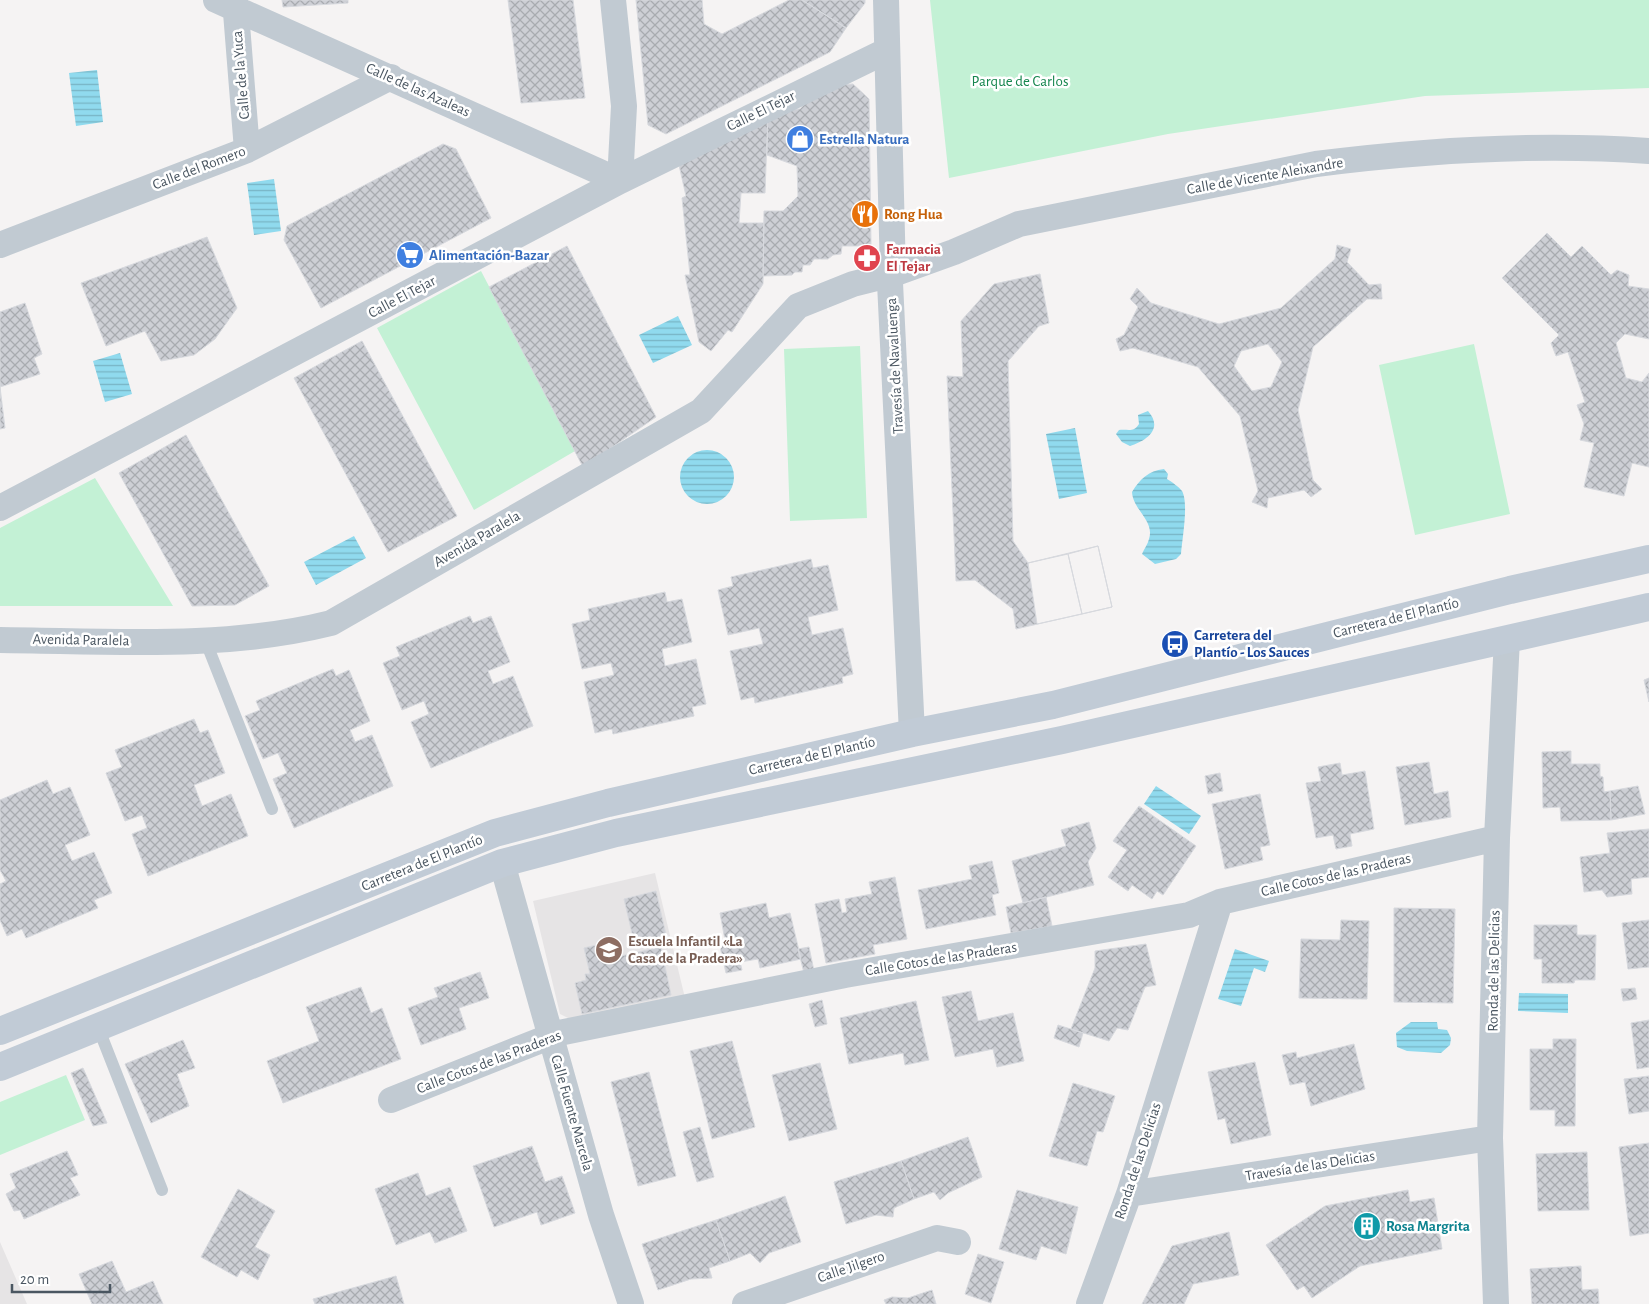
<svg xmlns="http://www.w3.org/2000/svg" width="1649" height="1304" font-family="'Alegreya Sans',sans-serif">
<defs>
<pattern id="water-rules" width="6" height="5" patternUnits="userSpaceOnUse" patternTransform="scale(1.25)"><rect width="6" height="5" fill="#90daee"/><path d="M0 2.5h6" fill="none" stroke="#78b4c4"/></pattern>
<pattern id="building-cross-hatch" width="8" height="8" patternUnits="userSpaceOnUse" patternTransform="scale(1.25)"><rect width="8" height="8" fill="#cdcfd5"/><path d="M0 0l8 8M0 8l8-8" fill="none" stroke="#a8abb0"/></pattern>
</defs>
<rect width="100%" height="100%" fill="#f5f3f3"/>
<!-- education -->
<path fill="#e6e4e5" d="M655 873 685 998 572 1020 560 1014 533 901Z
M0 1242 27 1304H0Z"/>
<!-- park -->
<path fill="#c3f1d5" d="M930 0H1649V88L1425 96 1168 134 949 178Z
M481 271 575 451 474 510 377 328Z
M1474 344 1510 514 1415 535 1379 365Z
M860 346 867 518 790 521 784 349Z
M95 478 173 606H0V528Z
M66 1075 85 1120 0 1155V1102Z"/>
<!-- water -->
<path fill="url(#water-rules)" d="M97 70 103 122 76 126 69 73Z
M274 179 281 231 254 235 247 183Z
M678 316 692 345 653 363 639 335Z
M120 353 132 394 105 402 93 361Z
M1148 411C1164 429 1146 441 1130 446L1122 442 1116 434 1119 430C1129 429 1133 433 1139 424L1138 415Z
M1075 428 1087 493 1059 499 1046 434Z
M680 477a27 27 0 1 1 54 0a27 27 0 1 1-54 0Z
M1164 469 1168 474 1167 479C1172 482 1179 487 1182 491 1189 503 1182 540 1181 554L1176 559 1155 564 1142 554C1144 549 1148 544 1149 539 1155 521 1133 510 1132 492 1140 479 1148 471 1164 469Z
M354 536 366 558 316 585 304 562Z
M1156 786 1201 816 1189 834 1144 804Z
M1235 949 1269 961 1265 972 1254 968 1241 1006 1218 999Z
M1519 993 1568 994V1013L1518 1011Z
M1411 1022H1437L1438 1029 1447 1030 1451 1038 1450 1045 1441 1053 1407 1051 1397 1047 1396 1033Z"/>
<!-- building -->
<path fill="url(#building-cross-hatch)" stroke="#d7d9de" fill-rule="evenodd" d="M282 0H348V3L283 7Z
M508 0H573L585 98 521 103Z
M636 0H702L704 24 722 34 789 0H802L846 28 830 52 666 134 648 125Z
M802 0H865V3L846 28Z
M853 84 869 99 871 246H842L841 254 833 255 828 259H814L810 265H803L802 272H795L792 275 763 276 764 211H783L798 196 797 166 767 155 768 110 800 109 813 94 829 93 836 85Z
M768 110 765 193H741L739 223H764L763 284 732 332 728 330 711 351 699 342 685 275H690L682 198 686 196 679 165Z
M443 144 456 149 491 218 321 308 284 240 287 226Z
M1547 233 1571 257 1582 246 1611 275 1617 270 1629 275 1628 286 1649 289V339L1625 334 1616 343 1626 378 1642 382 1649 373V467L1632 463 1624 496 1584 487 1594 443 1580 440 1584 424 1577 405 1585 402 1568 352 1556 356 1551 343 1559 335 1502 278Z
M207 237 237 308 215 339 194 355 161 361 145 331 106 346 81 283Z
M1337 245 1351 249 1347 262 1369 285 1381 284 1382 299H1367L1313 347 1298 410 1313 480 1322 489 1311 497 1304 490 1268 498 1267 508 1252 502 1258 491 1240 416 1198 367 1133 348 1120 351 1116 339 1124 335 1138 307 1130 299 1137 288 1151 303 1219 324 1281 308 1335 259ZM1268 344 1282 362 1271 387 1252 391 1234 366 1241 351Z
M567 246 656 417 583 467 489 287Z
M1040 274 1049 323 1039 326 1008 361 1013 541 1028 563 1098 546 1112 607 1016 629 1013 609 975 580 956 581 947 376 963 377 961 321 994 284Z
M25 303 42 354 34 358 40 374 0 387V312Z
M362 341 457 516 388 552 294 378Z
M0 387 5 428 0 429Z
M186 435 269 586 235 605 192 606 119 473Z
M1098 546 1112 607 1082 614 1068 554Z
M1068 554 1082 614 1037 624 1028 563Z
M811 559 813 568 828 565 838 610 808 617 812 635 843 628 853 674 842 677 843 683 755 703 754 697 741 700 730 651 763 644 759 628 728 635 718 590 733 586 731 577Z
M665 592 667 602 682 599 692 642 662 649 665 666 696 659 706 704 692 707 694 716 613 734 612 729 595 733 584 682 614 675 611 663 582 669 572 624 590 620 588 609Z
M470 616 473 623 491 616 510 662 488 671 493 684 513 676 533 726 431 768 411 722 429 714 424 701 402 710 383 663 400 656 396 647Z
M333 669 336 676 349 670 370 721 350 730 355 742 372 735 393 786 294 828 273 779 287 773 278 753 263 759 245 716 260 710 256 701Z
M1649 678V702L1644 680Z
M194 719 200 733 208 730 225 773 194 785 202 806 231 794 248 836 148 876 132 834 147 828 142 815 125 821 106 773 122 767 115 750Z
M1571 751V764H1600V776L1603 777 1604 792 1610 791 1611 820 1561 821 1560 807 1543 808 1542 752Z
M1429 762 1434 794 1448 791 1451 817 1405 825 1396 767Z
M1340 763 1342 775 1365 771 1374 829 1350 834 1352 846 1336 849 1333 835 1316 838 1306 783 1321 781 1318 767Z
M1220 773 1223 791 1208 794 1205 776Z
M47 780 53 794 70 787 90 835 65 845 72 861 94 852 112 893 94 900 98 908 26 938 22 929 7 936 0 920V884L6 881 0 870V800Z
M1638 786 1645 814 1611 820 1610 791Z
M1260 794 1270 845 1260 847 1263 860 1225 869 1212 804Z
M1139 806 1196 846 1163 895 1157 891 1152 899 1132 885 1128 891 1108 877 1127 850 1113 841Z
M1089 822 1096 848 1088 862 1094 885 1023 903 1012 861 1066 846 1061 830Z
M1649 829V877L1631 879 1632 894 1607 897 1602 890 1584 892 1580 857 1610 853 1607 833Z
M992 861 999 893 992 895 996 915 926 929 918 890 972 879 969 866Z
M895 877 907 939 873 945 875 954 826 963 815 904 839 899 842 913 847 912 845 899 872 894 869 882Z
M656 891 667 939 635 946 624 899Z
M1046 897 1052 926 1011 933 1006 907Z
M766 903 769 918 790 913 801 959 760 968 758 959 740 962 742 970 726 973 719 942 725 940 720 913Z
M1394 908 1455 909 1453 1003 1394 1002Z
M1341 920 1369 921 1367 999 1299 998 1301 939 1340 940Z
M1649 920V967L1628 969 1622 923Z
M1534 925H1577V935H1596L1595 980H1575L1574 983H1542V959H1534Z
M609 942 612 958 661 947 671 995 582 1014 575 983 586 980 585 974H590L584 948Z
M1146 944 1156 985 1145 987 1128 1030 1117 1028 1109 1041 1071 1029 1095 968V951Z
M809 947 814 971 804 973 798 949Z
M480 972 489 998 459 1008 466 1029 421 1045 408 1008 438 997 434 988Z
M361 987 371 1013 382 1008 401 1059 283 1103 267 1061 319 1041 306 1007Z
M1635 988 1637 999 1623 1001 1621 989Z
M971 991 978 1021 1013 1013 1024 1061 997 1067 993 1049 955 1057 942 997Z
M822 1000 827 1024 815 1027 809 1004Z
M916 1001 929 1060 905 1065 903 1053 849 1064 840 1018Z
M1649 1020V1067L1637 1069 1631 1023Z
M1058 1025 1083 1033 1079 1047 1054 1038Z
M1553 1039H1576L1575 1126H1555V1110H1530V1049H1553Z
M183 1040 195 1068 177 1074 189 1106 151 1123 125 1064Z
M732 1041 755 1127 712 1139 690 1051Z
M1354 1044 1365 1089 1311 1106 1305 1082 1290 1085 1282 1055 1296 1052 1297 1058Z
M1255 1062 1271 1135 1231 1144 1225 1118 1218 1120 1208 1072Z
M820 1063 837 1129 789 1141 772 1075Z
M83 1068 107 1123 93 1126 71 1073Z
M649 1072 676 1176 638 1186 611 1082Z
M1649 1076V1111L1629 1114 1624 1079Z
M1073 1083 1115 1096 1103 1132 1097 1131 1087 1166 1049 1156Z
M700 1127 714 1177 697 1182 683 1132Z
M968 1137 982 1177 948 1193 940 1200 934 1192 914 1199 901 1161Z
M1649 1143V1233L1630 1236 1619 1147Z
M532 1146 545 1182 562 1176 575 1213 541 1225 537 1212 494 1227 473 1166Z
M67 1151 78 1175 70 1178 80 1195 24 1219 20 1210 14 1211 6 1194 16 1188 10 1174Z
M1587 1152 1589 1210 1538 1211 1536 1154Z
M901 1161 914 1199 894 1208 893 1217 876 1215 846 1224 834 1182Z
M418 1173 426 1196 450 1187 467 1231 435 1243 430 1232 396 1245 375 1189Z
M238 1189 275 1211 255 1247 270 1255 258 1280 241 1270 237 1277 201 1257Z
M1017 1190 1078 1207 1066 1254 1041 1246 1036 1260 999 1249Z
M1408 1190 1410 1202 1434 1198 1442 1249 1360 1266 1312 1298 1304 1286 1297 1290 1266 1245 1325 1206Z
M785 1196 801 1242 769 1253 760 1263 750 1253 730 1261 716 1220Z
M716 1220 730 1261 709 1268 712 1278 691 1279 658 1290 642 1244Z
M1229 1232 1239 1275 1193 1284 1184 1304H1142L1172 1246Z
M978 1254 1004 1262 991 1303 965 1294Z
M112 1261 126 1292 153 1281 163 1304H92L79 1274Z
M1581 1266 1582 1290 1598 1289 1599 1304H1532L1530 1269Z
M396 1276 404 1304H315L313 1299Z
M932 1290 936 1304H886L884 1300 892 1297 908 1298Z"/>
<g fill="none" stroke-linecap="round" stroke-linejoin="round">
<!-- lane -->
<path stroke="#c1cad2" stroke-width="12" d="M206 642 272 809
M98 1027 162 1190"/>
<!-- street -->
<path stroke="#c1cad2" stroke-width="26" d="M216 0 620 181 624 106 613 0
M235 0 247 150
M886 0 893 274 890 283 912 733
M0 245 247 150 391 77
M0 508 620 181 886 51
M0 640C110 641 223 650 331 623L701 411 798 306 853 284 893 274 954 252 1019 224 1316 164C1426 150 1538 143 1649 151
M502 863 601 1215 631 1304
M391 1100 559 1033 845 975 1189 915 1220 902 1497 838
M1129 1194 1490 1138
M745 1304 937 1238 958 1242
M1089 1304 1129 1194 1220 902
M1496 1304 1490 1138 1497 838 1507 639"/>
<!-- secondary -->
<path stroke="#c1cbd6" stroke-width="28" d="M0 1031 495 833 608 803 912 733 1053 705 1510 590 1649 559
M0 1067 502 863 616 833 1062 740 1649 607"/>
</g>
<!-- icons -->
<defs>
<g id="shop-disc" transform="scale(1.4375)"><circle r="9.5" fill="#3f7fe0" stroke="#fff"/><path d="M-5-2.5h2.3a2.7 3.5 0 0 1 5.4 0H5L5.5 6h-11ZM-1.5-2.5h3a1.5 2.3 0 0 0-3 0Z" fill="#fff"/></g>
<g id="restaurant-disc" transform="scale(1.4375)"><circle r="9.5" fill="#e8710a" stroke="#fff"/><path d="M-5-6h1v4h1v-4h1v4h1v-4h1v5L-1.5 .5V6h-2V.5L-5-1ZM5-6V6H3V1.5H1.5Q1.5-4 5-6Z" fill="#fff"/></g>
<g id="supermarket-disc" transform="scale(1.4375)"><circle r="9.5" fill="#3f7fe0" stroke="#fff"/><path d="M-6-5.5h2.5l.6 2H6L4.5 2H-2.5L-4.4-4H-6ZM-1.5 3.2a1.3 1.3 0 1 0 .1 0ZM3 3.2a1.3 1.3 0 1 0 .1 0Z" fill="#fff"/></g>
<g id="pharmacy-disc" transform="scale(1.4375)"><circle r="9.5" fill="#e0444e" stroke="#fff"/><path d="M-2-6h4v4h4v4h-4v4h-4v-4h-4v-4h4Z" fill="#fff"/></g>
<g id="bus-disc" transform="scale(1.4375)"><circle r="9.5" fill="#1a4fb4" stroke="#fff"/><path d="M-5-6H5V4H4V6H2V4H-2V6H-4V4H-5ZM-3.5-4V0h7V-4ZM-3.5 1.2v1.5H-2V1.2ZM2 1.2v1.5H3.5V1.2Z" fill="#fff"/></g>
<g id="school-disc" transform="scale(1.4375)"><circle r="9.5" fill="#8d6e63" stroke="#fff"/><path d="M0-5L7-2L0 1L-7-2ZM-4 1L0 2.5L4 1V4Q0 6-4 4Z" fill="#fff"/></g>
<g id="building-disc" transform="scale(1.4375)"><circle r="9.5" fill="#0f9aa8" stroke="#fff"/><path d="M-4-6H4V6H1V3H-1V6H-4ZM-2.5-4.3h1.7v1.8h-1.7ZM.8-4.3h1.7v1.8H.8ZM-2.5-1h1.7V.8h-1.7ZM.8-1h1.7V.8H.8Z" fill="#fff"/></g>
</defs>
<g fill-rule="evenodd">
<use href="#shop-disc" x="800" y="139"/>
<use href="#restaurant-disc" x="865" y="214"/>
<use href="#supermarket-disc" x="410" y="255"/>
<use href="#pharmacy-disc" x="867" y="258"/>
<use href="#bus-disc" x="1175" y="644"/>
<use href="#school-disc" x="609" y="950"/>
<use href="#building-disc" x="1367" y="1226"/>
</g>
<g text-anchor="middle" dominant-baseline="central" stroke-width="5" stroke-linejoin="round" paint-order="stroke">
<!-- street labels -->
<g font-size="15" fill="#4a5661" stroke="#fff">
<text transform="translate(241 75) rotate(-95)">Calle de la Yuca</text>
<text transform="translate(418 90) rotate(24)">Calle de las Azaleas</text>
<text transform="translate(761 111) rotate(-26)">Calle El Tejar</text>
<text transform="translate(199 168) rotate(-21)">Calle del Romero</text>
<text transform="translate(1265 176) rotate(-10)">Calle de Vicente Aleixandre</text>
<text transform="translate(402 297) rotate(-28)">Calle El Tejar</text>
<text transform="translate(895 366) rotate(-93)">Travesía de Navaluenga</text>
<text transform="translate(477 539) rotate(-30)">Avenida Paralela</text>
<text transform="translate(1396 618) rotate(-14)">Carretera de El Plantío</text>
<text transform="translate(81 640) rotate(1)">Avenida Paralela</text>
<text transform="translate(812 756) rotate(-13)">Carretera de El Plantío</text>
<text transform="translate(422 863) rotate(-22)">Carretera de El Plantío</text>
<text transform="translate(1336 875) rotate(-13)">Calle Cotos de las Praderas</text>
<text transform="translate(941 959) rotate(-9)">Calle Cotos de las Praderas</text>
<text transform="translate(1494 971) rotate(-89)">Ronda de las Delicias</text>
<text transform="translate(489 1062) rotate(-21)">Calle Cotos de las Praderas</text>
<text transform="translate(572 1113) rotate(74)">Calle Fuente Marcela</text>
<text transform="translate(1138 1161) rotate(-72)">Ronda de las Delicias</text>
<text transform="translate(1310 1166) rotate(-9)">Travesía de las Delicias</text>
<text transform="translate(851 1267) rotate(-19)">Calle Jilgero</text>
</g>
<!-- park labels -->
<g font-size="15" fill="#17864f" stroke="#fff">
<text x="1020" y="81">Parque de Carlos</text>
</g>
<!-- shop labels -->
<g font-size="15" font-weight="bold" fill="#366cbe" stroke="#fff" text-anchor="start">
<text x="819" y="139">Estrella Natura</text>
<text x="429" y="255">Alimentación-Bazar</text>
</g>
<!-- food labels -->
<g font-size="15" font-weight="bold" fill="#c56008" stroke="#fff" text-anchor="start">
<text x="884" y="214">Rong Hua</text>
</g>
<!-- health labels -->
<g font-size="15" font-weight="bold" fill="#be3a42" stroke="#fff" text-anchor="start">
<text x="886" y="249">Farmacia<tspan x="886" dy="17">El Tejar</tspan></text>
</g>
<!-- transit labels -->
<g font-size="15" font-weight="bold" fill="#164399" stroke="#fff" text-anchor="start">
<text x="1194" y="635">Carretera del<tspan x="1194" dy="17">Plantío - Los Sauces</tspan></text>
</g>
<!-- education labels -->
<g font-size="15" font-weight="bold" fill="#785e54" stroke="#fff" text-anchor="start">
<text x="628" y="941">Escuela Infantil «La<tspan x="628" dy="17">Casa de la Pradera»</tspan></text>
</g>
<!-- culture labels -->
<g font-size="15" font-weight="bold" fill="#0d838f" stroke="#fff" text-anchor="start">
<text x="1386" y="1226">Rosa Margrita</text>
</g>
</g>
<!-- scale -->
<path d="M12 1284v8h98v-8" fill="none" stroke="#4a5661" stroke-width="2.5"/>
<text x="20" y="1284" font-size="15" fill="#4a5661" stroke="#ffffff" stroke-width="4" paint-order="stroke">20 m</text>
</svg>
